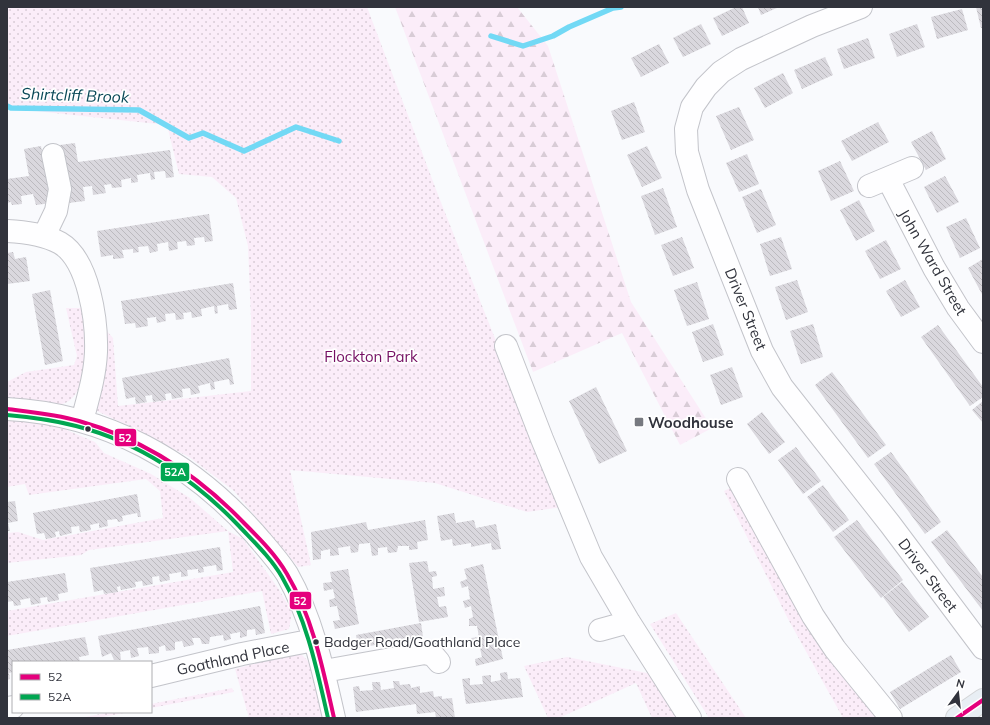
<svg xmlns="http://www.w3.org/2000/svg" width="990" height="725" font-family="Mulish,sans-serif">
<defs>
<pattern id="grass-dots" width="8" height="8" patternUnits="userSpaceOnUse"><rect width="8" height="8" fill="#fbedf9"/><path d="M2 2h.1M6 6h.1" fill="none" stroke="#d8ccd6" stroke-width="1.8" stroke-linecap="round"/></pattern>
<pattern id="forest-firs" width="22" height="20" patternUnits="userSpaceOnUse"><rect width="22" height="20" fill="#fbedf9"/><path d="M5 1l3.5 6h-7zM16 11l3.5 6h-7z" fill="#d8ccd6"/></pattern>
<pattern id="building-back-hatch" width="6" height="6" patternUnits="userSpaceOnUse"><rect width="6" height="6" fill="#dad8de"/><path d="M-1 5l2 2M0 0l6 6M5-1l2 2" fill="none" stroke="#bcbabf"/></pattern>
</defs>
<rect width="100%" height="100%" fill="#f9fafd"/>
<!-- grass -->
<path fill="url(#grass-dots)" d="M7 7H367L440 200 562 507 527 512 435 483 290 470 311 565 298 567 234 491 189 457 137 430 97 411 96 404 105 329 113 338 118 406 251 391V318L248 246 236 198 212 177 179 174 167 125 7 108Z
M66 308H86C85 331 92 397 62 404 56 406 47 401 41 401 30 399 18 399 7 398V382L26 372 74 365 77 356Z
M7 419H22L62 428 95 442 104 453 151 474 190 498 228 531 243 539 278 588 292 612 289 629 271 634 262 591 7 636V611L233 572 228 531 89 550 81 555 7 563V533L18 532 43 540 163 518 160 491 146 479 29 495 25 484 7 487Z
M734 486 879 718H843L788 619 724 491Z
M676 613 746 718H709L650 624Z
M287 655H302L311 664 322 718H249L235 669Z
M567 657 652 674 677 718H652L636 683 559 718H548L524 666Z
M232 688 234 692 151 708V704Z
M111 712H129L98 718H80Z"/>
<!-- forest -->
<path fill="url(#forest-firs)" d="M395 7H517L548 46 631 302 712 428 680 445 622 333 533 372Z"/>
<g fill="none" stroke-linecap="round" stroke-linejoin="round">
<!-- stream -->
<path stroke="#72d9f5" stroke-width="5.5" d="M491 36 523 46 553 36 569 27 613 8 621 7
M7 106 11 108 139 110 189 138 203 133 244 151 296 127 339 141"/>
</g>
<!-- building -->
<path fill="url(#building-back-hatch)" d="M736 7H742L749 23 722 36 713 18Z
M758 7H779L761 15Z
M976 7H983V28H981Z
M962 9 968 30 937 39 931 17Z
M701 24 711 44 683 57 673 38Z
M917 24 925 47 897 57 889 34Z
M868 38 875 58 844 69 837 49Z
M659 44 669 63 641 77 631 58Z
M825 57 833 75 802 89 794 70Z
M783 73 793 93 765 108 754 88Z
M634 102 645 132 622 140 611 111Z
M739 107 754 140 731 150 716 116Z
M878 122 889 142 852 161 841 141Z
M932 131 946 159 926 170 911 142Z
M75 143 78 162 170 150 174 177 166 178 165 171 154 172 155 179 151 180 150 173 137 175 138 182 131 183V178L121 180 122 187 112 188 111 184 104 185 106 193 93 195 92 186 83 187 85 201 68 203 60 145Z
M41 146 51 203 36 205 33 194 21 196 22 204 12 205 11 202 7 203V179L29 176 24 149Z
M647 146 662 178 642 187 627 155Z
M747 154 759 184 739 192 726 163Z
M840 161 854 191 831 201 818 171Z
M945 176 959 202 937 213 924 187Z
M663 188 677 227 655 235 641 196Z
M761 189 776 225 757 233 742 197Z
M859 200 875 231 856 241 840 210Z
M209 214 213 241 205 242 204 237 194 238 195 245 187 246 186 241 177 242 178 249 169 251 168 242 157 244 158 251 150 253 148 246 138 247 139 252 133 253V249L122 250 124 258 113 259V255L101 257 97 231Z
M966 218 980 248 960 258 946 227Z
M682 237 694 268 673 276 661 245Z
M781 237 792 269 770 276 760 244Z
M886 240 901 269 880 279 865 251Z
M13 252 15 259 26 257 30 281 7 284V253Z
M983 259V296L968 268Z
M797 280 808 312 786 320 775 287Z
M905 280 920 307 901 317 886 291Z
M697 282 709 319 687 326 674 290Z
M233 283 237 309 229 310 228 304 217 306 218 313 215 314 214 306 201 309 202 316 192 318 191 312 183 313 184 319 176 320 175 313 165 314 166 321 157 323 156 317 147 318 148 326 136 328 135 323 125 324 121 301Z
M50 290 63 361 45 365 32 294Z
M713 324 724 355 703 362 692 332Z
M813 324 823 357 801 364 790 331Z
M938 325 983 387V397L970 406 921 337Z
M229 358 234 384 230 385 229 379 214 382 215 389 211 390 210 383 198 386 200 393 191 395 190 388 182 389 183 397 172 399 171 393 165 394 166 400 153 402 152 395 145 396 147 402 136 404 135 397 126 399 122 378Z
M732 367 743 397 721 405 710 375Z
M832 372 886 445 868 458 815 385Z
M596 387 627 451 599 464 569 401Z
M983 401V423L972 410Z
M762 412 785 442 769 454 747 424Z
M796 447 821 481 803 494 778 460Z
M891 452 941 522 925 534 874 464Z
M823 485 849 520 833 532 807 497Z
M137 494 141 517H138L137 513 122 516 123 521 118 522 117 519 107 520 108 526 99 528V523L90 525 91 530 80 532 79 526 71 527 72 533 60 536 59 531 55 532 56 537 46 539 44 533 37 534 33 513Z
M15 501 18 521 8 523 10 531H7V502Z
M454 513 456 523 474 520 476 528 496 524 501 549 492 550 491 543 471 547V543L453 546 452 539 441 541 437 516Z
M425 520 428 540 417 542 418 549 409 550V546H398L397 552 388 553 387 547 378 548V555L372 556 370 543 359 544 358 552 351 553 350 546 338 548 339 555 330 556V549L321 551V559L313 560 311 532 366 522 368 530Z
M857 520 903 580 881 598 834 537Z
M947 530 983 577V611L931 542Z
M220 547 223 570 217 571 216 565 203 567 204 572 198 573V569L187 570 188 576 181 577V572L169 574 170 580 160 582 159 576 152 577 153 584 143 586 142 581 135 582 136 587 121 590 120 586 117 587 118 592 104 594 103 590 94 592 90 568Z
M427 561 429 572 436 571 437 576 432 577 433 589 444 587 445 596 437 597 439 607 446 606 448 617 419 622 409 563Z
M483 564 503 659 476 666 475 659 482 657 479 644 473 647 471 638 479 637 477 626H469V619L473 617 471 606 465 608 463 601 470 599 468 586 462 588 460 582 467 579 464 569Z
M348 569 359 624 335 629 333 621 340 620 337 606 330 607 329 600 335 598 333 589 324 591 323 583 332 582 330 572Z
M65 573 68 592 58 594 59 600 48 602 47 597 40 598 41 603 31 605 30 598 20 600 21 605 14 606 13 601 7 602V582Z
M902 582 929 617 909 632 883 597Z
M260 606 265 633 256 635 255 629 247 630V636L240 638V632L230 634 231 639 224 641 223 635 210 637 209 644H202L200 638H192L194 645 184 647 182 641 175 642V650L166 651 165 645 159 647V653L149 654 148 647 137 648 139 656 131 658 130 650 120 652 121 660H114L111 653 102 657 98 636Z
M421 623 423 637 358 648 356 635Z
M85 637 89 655 79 657 80 662H13V672L9 673 10 679 7 680V650Z
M951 655 961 672 900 709 890 692Z
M507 672 508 679 520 678 523 697 466 704 462 679 470 678V685L483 684 482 676 491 675V682L501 680 500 673Z
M393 681H399L400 685 410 684 411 688 420 686V693L433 691 434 697 442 696V699L452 698 455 718H436L435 712 417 714 416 704 356 712 353 687 359 686 360 691 373 690 372 682H380L381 690 394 688Z"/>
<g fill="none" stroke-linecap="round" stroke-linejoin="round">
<!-- minor casing -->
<g stroke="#c3c4ca" stroke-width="24">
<path id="minor" d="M861 7 812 26 741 59 721 72 706 87 692 107 686 129 687 152 698 190 762 351 782 387 890 524 983 648
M888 179 934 268 958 308 983 342
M869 186 912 168
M7 231C25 232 44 234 60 243 89 260 97 321 96 352 95 376 88 398 82 421
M44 236 56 211 60 189 53 155
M506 346 542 439 591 557 629 622 690 718
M7 409C106 414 190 461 255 534 266 547 278 560 287 574 312 618 323 669 334 718
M738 479 813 616 835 649 891 718
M600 630 629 622
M324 671 425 653 433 655 439 662
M151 676 242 654 314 640
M7 708 13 707"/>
</g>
<!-- major casing -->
<g stroke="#d3d5d7" stroke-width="24">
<path id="major" d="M957 718 983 700"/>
</g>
<!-- minor -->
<use href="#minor" stroke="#fefeff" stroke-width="22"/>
<!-- major -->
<use href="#major" stroke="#e8eef4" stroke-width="22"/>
<!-- bus-1 casing -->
<g stroke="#fff" stroke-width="7">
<path id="bus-1" d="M7 409C31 412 55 414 79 421 143 439 199 476 244 523 260 539 276 555 287 574 313 618 323 669 334 718
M957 718 983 700"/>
</g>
<!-- bus-2 casing -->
<g stroke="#fff" stroke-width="7">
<path id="bus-2" d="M7 415C30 417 53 420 76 426 139 442 195 480 239 526 254 542 271 558 282 577 307 620 317 670 328 718"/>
</g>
<!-- bus-1 -->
<use href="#bus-1" stroke="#e5007d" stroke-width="4"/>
<!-- bus-2 -->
<use href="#bus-2" stroke="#00a651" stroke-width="4"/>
</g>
<!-- markers -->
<rect fill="#777980" stroke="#fff" stroke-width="1.5" x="634" y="417" width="10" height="10" rx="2"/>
<g fill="#31333c" stroke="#fff" stroke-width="1.5">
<circle cx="88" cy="429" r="3.5"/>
<circle cx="316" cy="642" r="3.5"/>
</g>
<g text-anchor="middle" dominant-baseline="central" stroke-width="3.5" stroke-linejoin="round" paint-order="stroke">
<!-- bus labels -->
<g font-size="14" fill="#31333c" stroke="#fff" text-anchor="start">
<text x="324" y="642">Badger Road/Goathland Place</text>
</g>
<!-- street labels -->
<g font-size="15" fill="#31333c" stroke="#fff">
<text transform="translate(933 262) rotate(60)">John Ward Street</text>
<text transform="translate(746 309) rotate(68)">Driver Street</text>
<text transform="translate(928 575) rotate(53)">Driver Street</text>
<text transform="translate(233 658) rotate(-12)">Goathland Place</text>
</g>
<!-- park labels -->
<g font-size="15" fill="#750f63" stroke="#fff">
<text x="371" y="356">Flockton Park</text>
</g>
<!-- poi labels -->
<g font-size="15" font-weight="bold" fill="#31333c" stroke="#fff" text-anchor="start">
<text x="648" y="422">Woodhouse</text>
</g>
<!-- water labels -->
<g font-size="16" font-style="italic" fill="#0a4958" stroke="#fff">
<text transform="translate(75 95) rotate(2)">Shirtcliff Brook</text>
</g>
</g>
<g stroke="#fff" stroke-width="1.5">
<rect x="114" y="428" width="23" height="19" rx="4" fill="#e5007d"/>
<rect x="160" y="462" width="30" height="20" rx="4" fill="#00a651"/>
<rect x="289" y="591" width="23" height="19" rx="4" fill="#e5007d"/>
</g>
<g font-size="11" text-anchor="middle" font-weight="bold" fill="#fff">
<text x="125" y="442">52</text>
<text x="175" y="476">52A</text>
<text x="300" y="605">52</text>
</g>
<!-- border -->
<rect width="990" height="725" fill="none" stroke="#31333c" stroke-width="16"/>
<!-- legend -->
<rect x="12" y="661" width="140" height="52" fill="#ffffff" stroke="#adadb1"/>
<rect x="20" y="674" width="20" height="6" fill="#e5007d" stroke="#adadb1"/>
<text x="48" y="681" font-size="12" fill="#31333c">52</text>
<rect x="20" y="694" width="20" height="6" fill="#00a651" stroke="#adadb1"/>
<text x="48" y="701" font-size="12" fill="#31333c">52A</text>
<!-- north arrow -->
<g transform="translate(958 693) rotate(15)" stroke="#ffffff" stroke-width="3" paint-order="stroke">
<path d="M0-3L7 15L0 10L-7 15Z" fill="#31333c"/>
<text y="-6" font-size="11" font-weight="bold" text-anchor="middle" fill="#31333c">N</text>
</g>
</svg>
